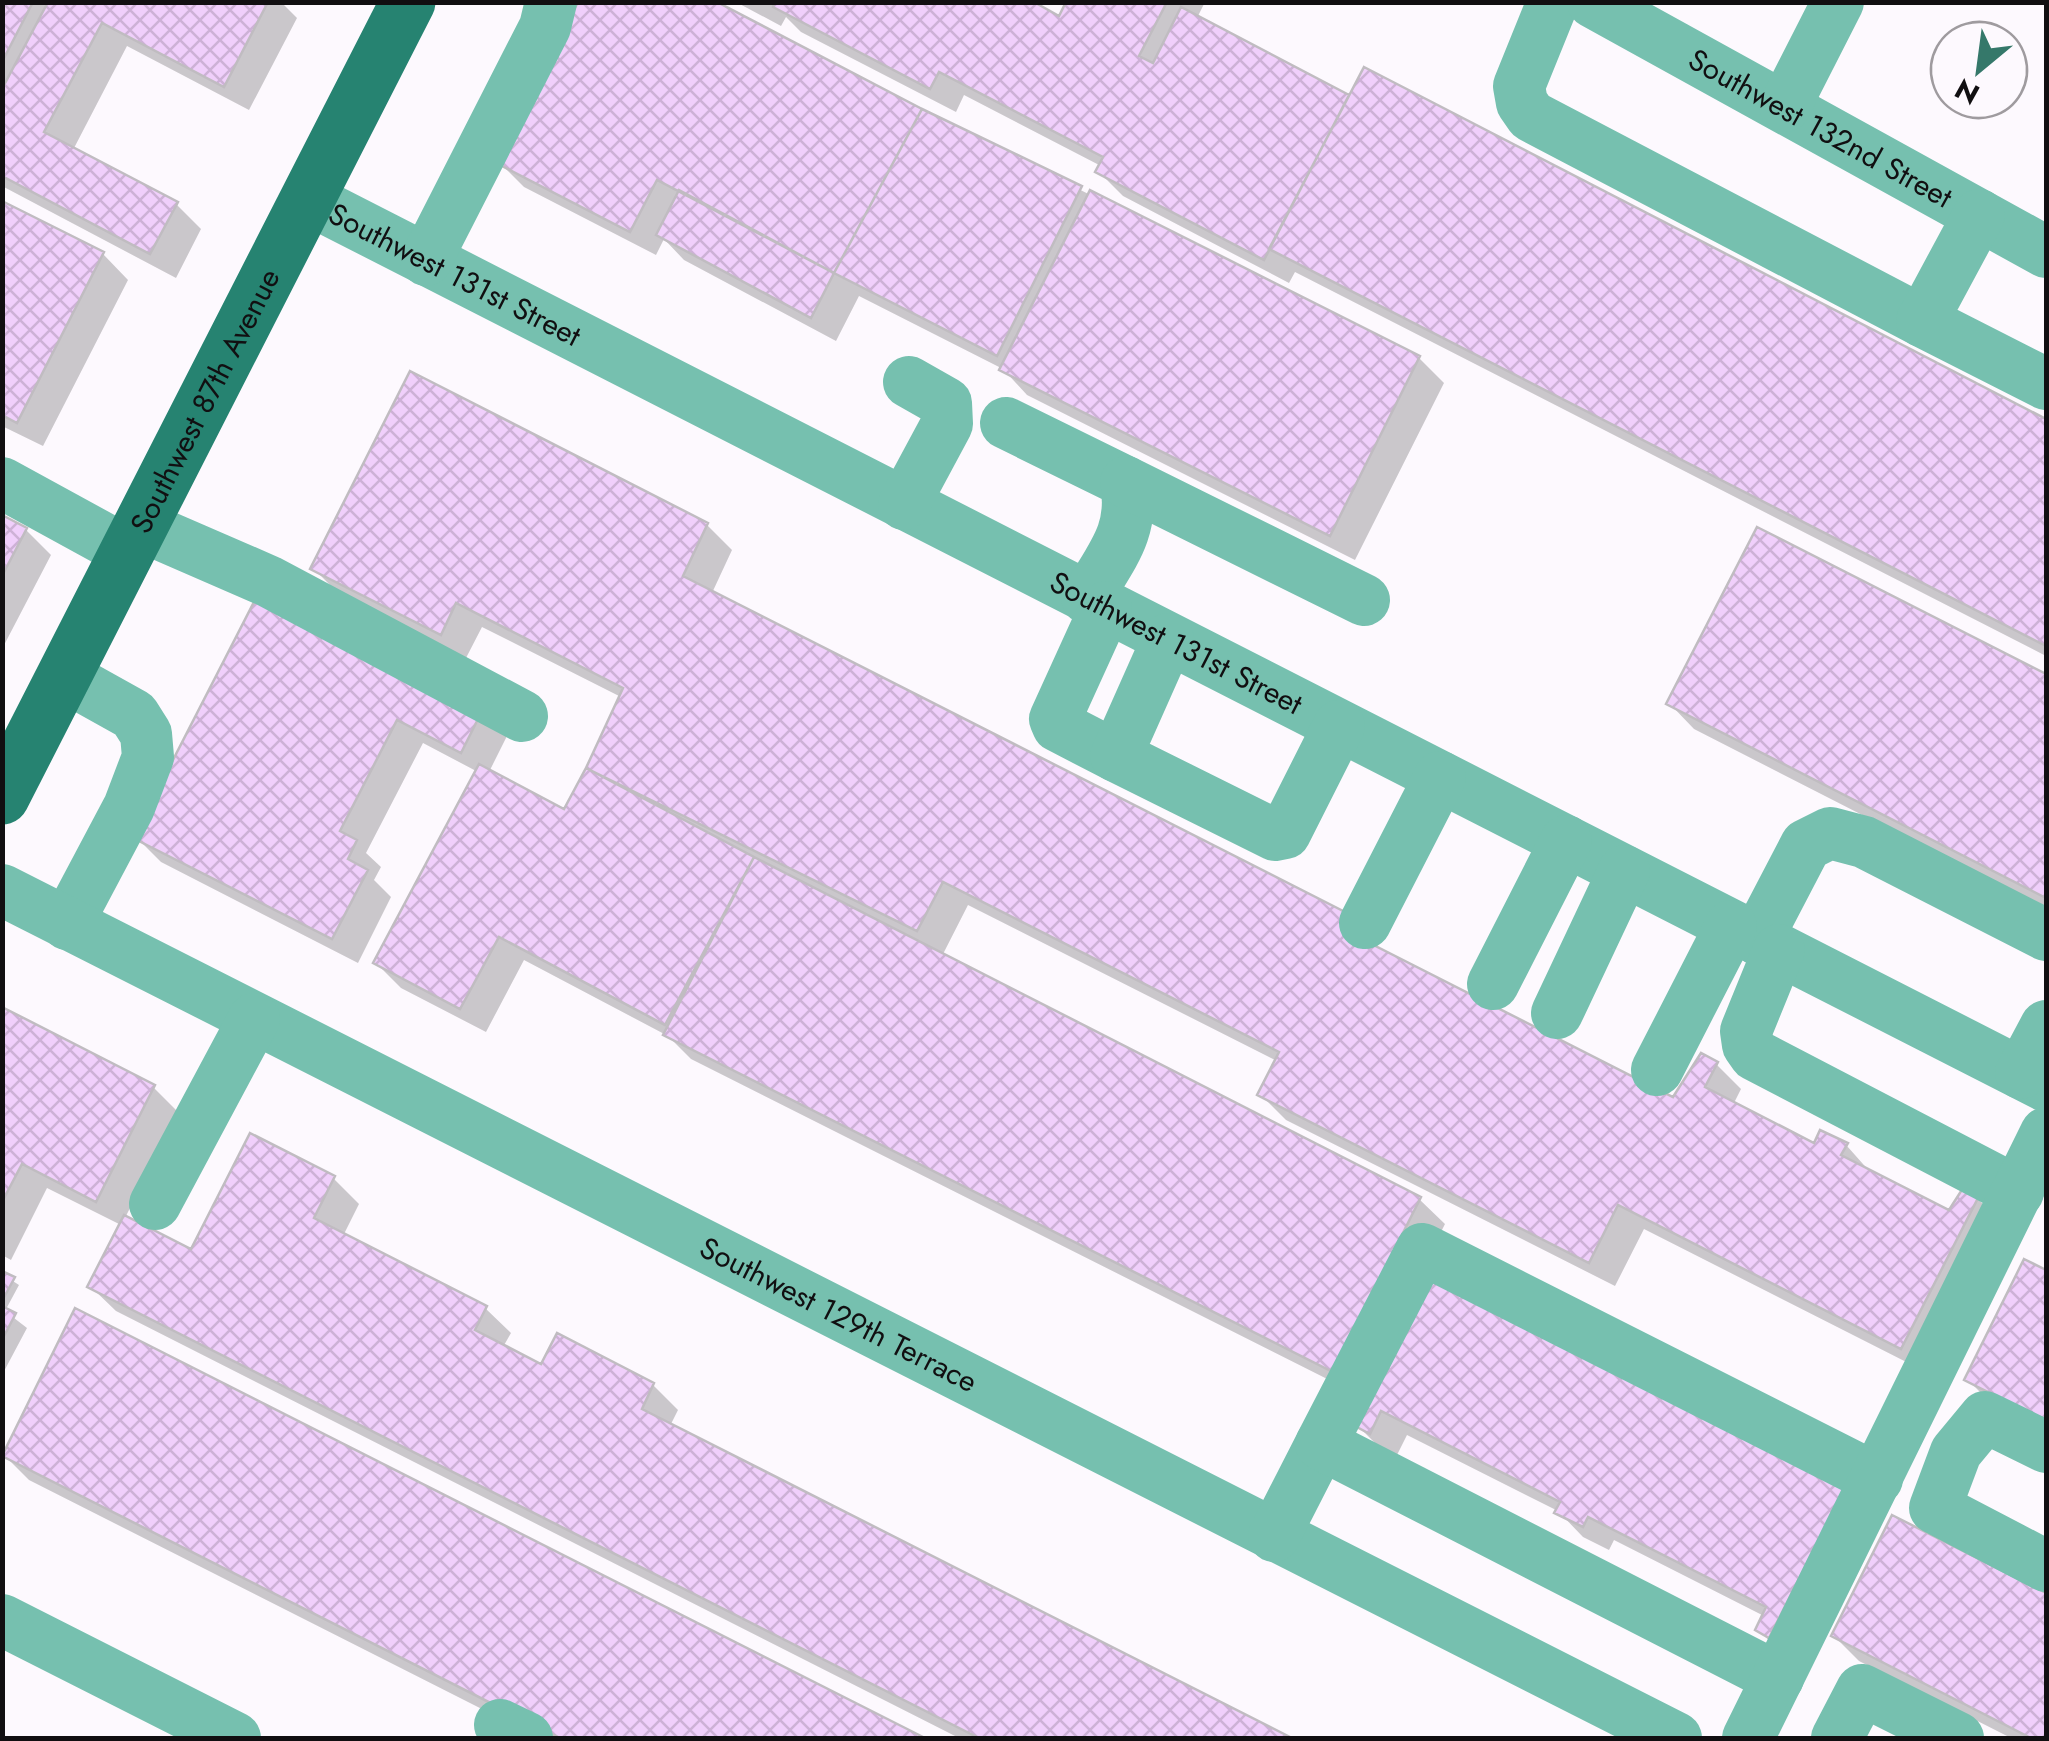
<svg xmlns="http://www.w3.org/2000/svg" width="2049" height="1741" font-family="Jost,sans-serif">
<defs>
<pattern id="building-cross-hatch" width="8" height="8" patternUnits="userSpaceOnUse" patternTransform="scale(2.5)"><rect width="8" height="8" fill="#f0cffb"/><path d="M0 0l8 8M0 8l8-8" fill="none" stroke="#cdb1d6"/></pattern>
</defs>
<rect width="100%" height="100%" fill="#fdf9fe"/>
<!-- shadow -->
<path fill="#0003" d="M2 2H281L297 18 249 110 127 46 73 150 176 204 201 229 176 278 2 186Z
M736 2H1029L1060 19 1069 2H1205L1197 18 1350 99 1365 71 2046 422V656L1295 272 1289 283 1123 196 1098 171 1101 166 964 95 956 112 801 32 786 17 781 26Z
M921 111 1419 358 1444 383 1355 560 1027 395 1003 369 859 296 836 341 684 260 664 239 656 255 524 187 499 162Z
M2 203 103 254 128 280 43 446 2 426Z
M2 518 26 530 51 555 2 649Z
M707 525 732 550 712 593 1370 946 1674 1100 1716 1064 1741 1089 1733 1105 1815 1146 1822 1133 1847 1146 1871 1173 1950 1213 1977 1198 2002 1223 1926 1372 1644 1229 1615 1286 1286 1120 1260 1094 1277 1061 968 905 942 956 1419 1199 1445 1224 1359 1395 691 1059 668 1036 524 960 486 1032 401 988 376 963 478 772 423 743 366 853 381 867 374 880 391 897 358 963 161 862 136 837 259 597 507 736 489 772 565 812 621 697 482 627 466 658 338 593 313 568Z
M1758 530 2046 677V909L1694 729 1669 703Z
M2 1010 153 1087 178 1112 125 1218 192 1253 251 1136 334 1179 359 1204 343 1236 485 1308 511 1333 503 1347 543 1367 653 1385 678 1410 670 1426 1287 1738H959L116 1311 90 1286 121 1225 47 1188 11 1260 2 1255Z
M2025 1262 2046 1273V1431L1992 1404 1967 1379Z
M2 1274 19 1285 5 1311 27 1328 2 1375Z
M1432 1279 1870 1513 1783 1655 1758 1629 1764 1616 1614 1540 1609 1550 1583 1537 1558 1511 1407 1435 1396 1457 1383 1451 1358 1426Z
M76 1311 919 1738H539L29 1480 3 1454Z
M1893 1518 2046 1596V1738H2011L1859 1661 1834 1636Z"/>
<!-- building -->
<path fill="url(#building-cross-hatch)" stroke="#c0bcc1" stroke-width="2.5" d="M2 2H33L2 62Z
M48 2H268L224 87 102 23 44 132 178 202 150 254 2 176V89Z
M578 2H717L922 109 834 273 657 180 630 232 496 163Z
M775 2H1034L1059 16 1066 2H1167L1139 56 1153 63 1181 7 1349 95 1264 260 1095 172 1103 157 939 72 930 89 773 7Z
M1364 67 2046 419V646L1269 249Z
M922 109 1082 186 997 356 834 273Z
M679 190 834 273 811 318 656 235Z
M1090 190 1420 356 1330 536 999 370Z
M2 201 104 252 17 423 2 415Z
M410 371 708 523 683 576 1349 914 1342 929 1673 1097 1701 1053 1718 1062 1705 1087 1814 1143 1820 1130 1848 1143 1841 1155 1949 1210 1963 1188 1979 1196 1901 1349 1618 1205 1589 1263 1257 1095 1279 1052 943 882 917 931 586 768 623 688 456 603 441 635 310 569Z
M2 515 27 528 2 576Z
M1757 527 2046 674V898L1666 704Z
M258 594 483 709 461 753 397 720 340 831 357 840 348 859 368 870 332 939 133 838Z
M479 764 564 809 586 768 754 857 665 1025 499 937 460 1009 373 963Z
M754 857 1421 1197 1333 1372 663 1035Z
M2 1007 155 1085 96 1202 22 1164 2 1202Z
M250 1133 335 1176 314 1218 487 1306 475 1330 541 1364 557 1333 654 1383 642 1409 1292 1738H979L87 1287 124 1215 191 1249Z
M2024 1259 2046 1270V1421L1964 1380Z
M2 1271 15 1277 2 1301Z
M1431 1276 1846 1486 1769 1638 1755 1630 1766 1607 1588 1517 1583 1527 1554 1513 1560 1502 1381 1411 1370 1434 1355 1426Z
M2 1306 16 1313 2 1340Z
M75 1308 925 1738H560L2 1456Z
M1892 1515 2046 1593V1738H2031L1831 1636Z"/>
<g fill="none" stroke-linecap="round" stroke-linejoin="round">
<!-- minor -->
<g stroke="#76c0af" stroke-width="52">
<path d="M1553 2 1519 86 1522 103 1531 116 1922 321"/>
<path id="s1" d="M1593 2 2046 252"/>
<path d="M1785 106 1838 2"/>
<path id="s2" d="M308 199 2046 1086"/>
<path d="M1979 215 1922 321 2046 384"/>
<path d="M426 260 545 27 551 2"/>
<path d="M1006 423 1126 482C1135 532 1111 556 1087 598"/>
<path d="M1126 482 1364 600"/>
<path d="M2 483 128 552"/>
<path d="M904 504 947 424 946 403 909 382"/>
<path d="M141 526 268 581 522 716"/>
<path d="M1106 607 1055 719 1058 726 1116 756"/>
<path d="M1168 639 1116 756 1275 835 1285 833 1339 726"/>
<path d="M64 676 134 715 146 734 148 757 129 807 67 924"/>
<path id="s3" d="M2 890 1676 1738"/>
<path d="M1365 923 1440 777"/>
<path d="M1757 939 1806 845 1830 833 1864 842 2046 935"/>
<path d="M1779 950 1746 1031 1748 1045 1755 1055 2018 1192"/>
<path d="M1493 984 1566 841"/>
<path d="M1557 1013 1624 871"/>
<path d="M1657 1070 1731 926"/>
<path d="M2021 1073 2046 1026"/>
<path d="M155 1204 254 1019"/>
<path d="M2046 1447 1985 1417 1956 1452 1935 1508 2046 1566"/>
<path d="M1274 1536 1321 1444"/>
<path d="M2 1620 235 1738"/>
<path d="M1778 1678 1321 1444 1422 1249 1877 1479"/>
<path d="M500 1725 527 1738"/>
<path d="M1748 1738 2046 1133"/>
<path d="M1837 1738 1862 1690 1958 1738"/>
</g>
<!-- major -->
<path stroke="#268371" stroke-width="55" id="s4" d="M2 797 408 2"/>
</g>
<g text-anchor="middle" dominant-baseline="central" stroke-width="10" stroke-linejoin="round" paint-order="stroke">
<!-- street labels -->
<g font-size="30" fill="#110f11" stroke="#fdf9fe">
<text stroke="none"><textPath href="#s1" startOffset="260">Southwest 132nd Street</textPath></text>
<text stroke="none"><textPath href="#s2" startOffset="165">Southwest 131st Street</textPath></text>
<text stroke="none"><textPath href="#s4" startOffset="445">Southwest 87th Avenue</textPath></text>
<text stroke="none"><textPath href="#s2" startOffset="975">Southwest 131st Street</textPath></text>
<text stroke="none"><textPath href="#s3" startOffset="938">Southwest 129th Terrace</textPath></text>
</g>
</g>
<!-- border -->
<rect width="2049" height="1741" fill="none" stroke="#110f11" stroke-width="10"/>
<!-- north arrow -->
<g transform="translate(1979 70) rotate(209)"><circle r="48" fill="#fdf9fe" stroke="#9f9b9f" stroke-width="2.5"/>
<path d="M0-8L18 38L0 25L-18 38Z" fill="#35786a"/>
<text y="-15" font-size="28" font-weight="bold" text-anchor="middle" fill="#110f11">N</text>
</g>
</svg>
